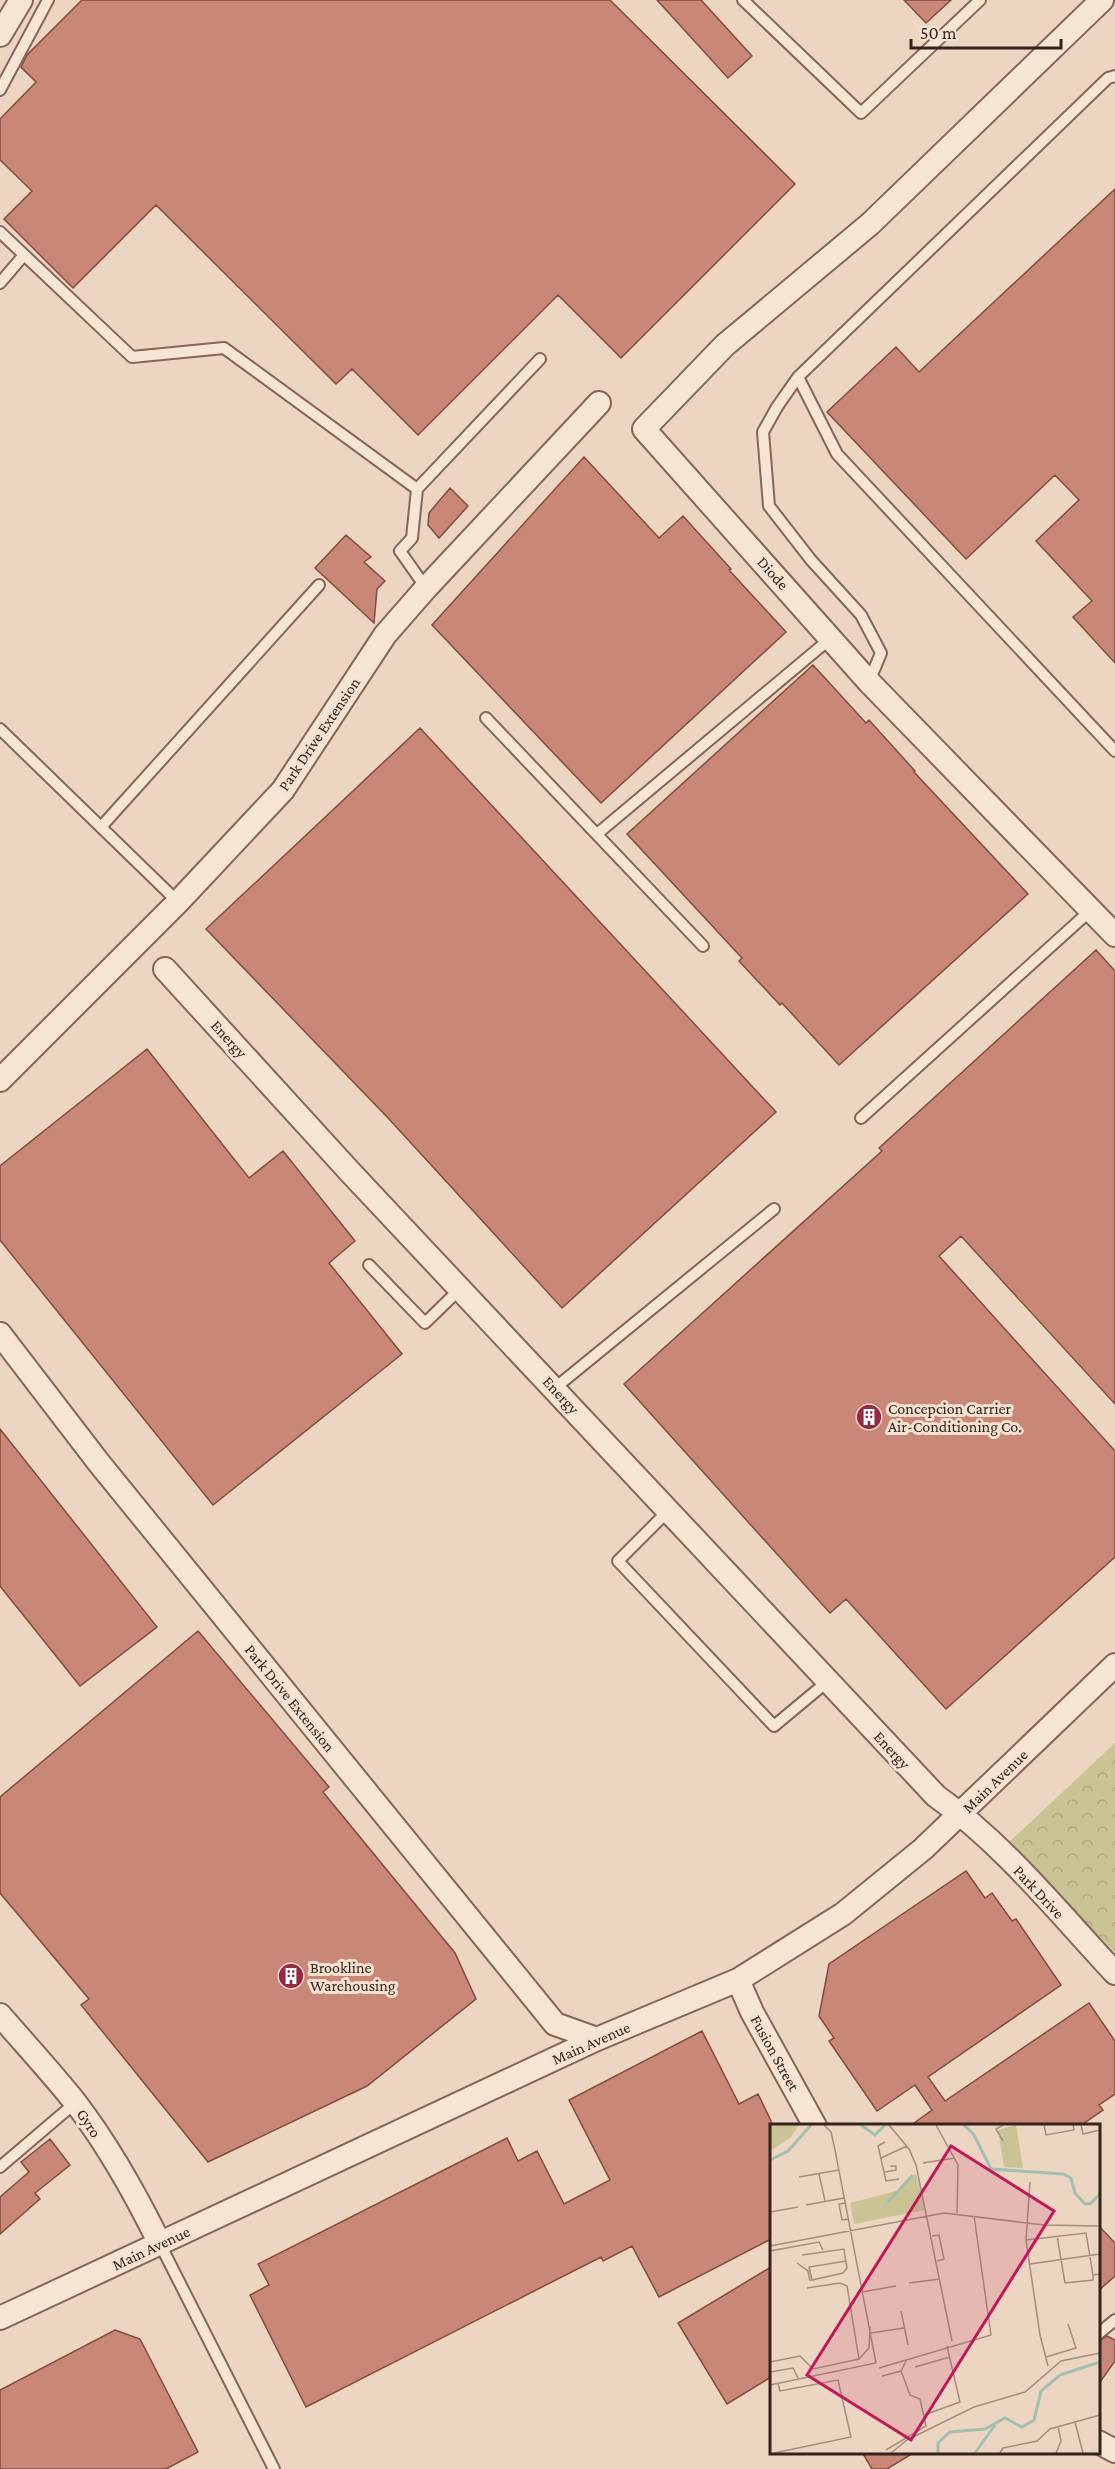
<svg xmlns="http://www.w3.org/2000/svg" width="1115" height="2469" font-family="'Crimson Pro',serif">
<defs>
<pattern id="park-crowns" width="20" height="18" patternUnits="userSpaceOnUse" patternTransform="scale(1.5)"><rect width="20" height="18" fill="#cac495"/><path d="M2 6a3 3 0 1 1 6 0M12 15a3 3 0 1 1 6 0" fill="none" stroke="#aea880"/></pattern>
</defs>
<rect width="100%" height="100%" fill="#ecd5c1"/>
<!-- park -->
<path fill="url(#park-crowns)" d="M1115 1743V1952L1006 1845Z"/>
<!-- building -->
<path fill="#c98778" stroke="#834b40" stroke-width="1.5" d="M82 0H610L795 184 621 358 558 295 418 435 352 369 336 384 156 205 73 288 4 219 32 191 0 160V119L36 82 21 67 27 55Z
M657 0H701L752 56 728 78Z
M904 0H951L926 23Z
M1115 189V663L1073 617 1092 601 1036 541 1079 500 1055 475 966 559 827 412 896 347 919 372Z
M584 457 659 538 683 516 731 569 729 570 786 632 601 803 432 625Z
M450 488 468 506 439 538 428 525 429 513Z
M346 535 371 557 364 562 385 581 377 589 374 623 315 568Z
M813 665 866 723 869 720 915 771 914 772 1028 894 839 1065 782 1003 780 1005 739 961 742 958 627 834Z
M420 728 776 1112 562 1308 389 1119 206 929Z
M1096 950 1115 971V1404L961 1236 939 1256 1115 1451V1557L946 1709 846 1599 830 1613 624 1384 882 1151 879 1148Z
M147 1049 249 1178 283 1151 355 1241 329 1263 402 1354 213 1505 0 1240V1166Z
M0 1429 157 1627 80 1686 0 1586Z
M198 1631 329 1787 323 1792 455 1953 476 1999 367 2086 208 2162 81 2005 89 1999 0 1893V1797Z
M966 1871 985 1898 992 1893 1012 1921 1016 1919 1061 1985 928 2077 945 2101 1089 2003 1115 2041V2094L1099 2105 1103 2110 1080 2126H910L932 2110 915 2085 877 2111 829 2041 834 2038 819 2016 829 1964Z
M702 2031 739 2104 758 2094 771 2121V2239L659 2297 632 2246 603 2261 601 2257 306 2407 250 2295 269 2285 258 2264 507 2138 518 2161 537 2151 564 2204 610 2180 569 2100Z
M50 2139 70 2165 35 2193 40 2199 0 2234V2197L29 2172 21 2162Z
M1098 2225 1115 2243V2276L1098 2291Z
M771 2267V2377L727 2404 678 2323Z
M115 2330 140 2339 198 2452 166 2469H0V2390Z
M1107 2336 1115 2340V2361L1098 2385V2342Z
M862 2452H915L887 2469H872Z"/>
<g fill="none" stroke-linecap="round" stroke-linejoin="round">
<!-- lane casing -->
<g stroke="#856659" stroke-width="14">
<path id="lane" d="M743 0 861 113 980 0
M0 90 48 0
M0 232 132 357 224 348 417 489
M0 283 24 255
M798 377 837 454 1115 751
M426 588 400 551 412 538 417 489 540 359
M869 682 881 653 861 615 811 560 769 506 763 432 777 407 798 377 1108 78 1115 76
M486 718 703 946
M0 729 178 902
M101 827 319 585
M597 834 831 638
M861 1118 1091 910
M369 1265 425 1323 461 1288
M555 1388 774 1209
M669 1510 618 1561 774 1726 828 1681
M0 2167 75 2103
M160 2244 274 2469
M1098 2334 1115 2320"/>
</g>
<!-- street casing -->
<g stroke="#856659" stroke-width="26">
<path id="street" d="M1102 0 870 224 725 345 644 429 869 682 1115 935
M0 35 21 0
M165 969 351 1173 936 1796C1004 1844 1058 1912 1115 1973
M0 1080 178 902 283 790 385 635 426 588 599 403
M0 1334 99 1463 555 2024 597 2039
M738 1980 752 2012 815 2126
M0 2015C25 2044 51 2072 75 2102 108 2145 136 2195 160 2244
M0 2318 597 2039 738 1980 843 1914 923 1849 1115 1665
M1098 2442 1115 2451"/>
</g>
<!-- lane -->
<use href="#lane" stroke="#f7e5d4" stroke-width="10"/>
<!-- street -->
<use href="#street" stroke="#f7e5d4" stroke-width="22"/>
</g>
<!-- icons -->
<defs>
<g id="building-disc" transform="scale(1.35)"><circle r="9.5" fill="#922b43" stroke="#f4e1d0"/><path d="M-4-6H4V6H1V3H-1V6H-4ZM-2.5-4.3h1.7v1.8h-1.7ZM.8-4.3h1.7v1.8H.8ZM-2.5-1h1.7V.8h-1.7ZM.8-1h1.7V.8H.8Z" fill="#fff"/></g>
</defs>
<g fill-rule="evenodd">
<use href="#building-disc" x="869" y="1417"/>
<use href="#building-disc" x="291" y="1976"/>
</g>
<g text-anchor="middle" dominant-baseline="central" stroke-width="6" stroke-linejoin="round" paint-order="stroke">
<!-- street labels -->
<g font-size="16" fill="#35231d" stroke="#f4e1d0">
<text transform="translate(773 573) rotate(48)">Diode</text>
<text transform="translate(319 734) rotate(-56)">Park Drive Extension</text>
<text transform="translate(229 1039) rotate(48)">Energy</text>
<text transform="translate(561 1395) rotate(47)">Energy</text>
<text transform="translate(290 1698) rotate(51)">Park Drive Extension</text>
<text transform="translate(892 1750) rotate(47)">Energy</text>
<text transform="translate(995 1781) rotate(-44)">Main Avenue</text>
<text transform="translate(1039 1892) rotate(47)">Park Drive</text>
<text transform="translate(591 2043) rotate(-24)">Main Avenue</text>
<text transform="translate(775 2053) rotate(61)">Fusion Street</text>
<text transform="translate(89 2123) rotate(56)">Gyro</text>
<text transform="translate(151 2248) rotate(-25)">Main Avenue</text>
</g>
<!-- poi labels -->
<g font-size="16" fill="#35231d" stroke="#f4e1d0" text-anchor="start">
<text x="888" y="1408">Concepcion Carrier<tspan x="888" dy="18">Air-Conditioning Co.</tspan></text>
<text x="310" y="1967">Brookline<tspan x="310" dy="18">Warehousing</tspan></text>
</g>
</g>
<!-- overview -->
<g transform="translate(770 2124)">
<rect width="330" height="330" fill="#ecd5c1"/>
<path d="M0 1H29L20 14 0 27ZM246 1 253 44 234 43 228 6Z" fill="#cac495"/>
<path d="M146 49 155 86 84 100 80 79 130 66Z" fill="#cac495"/>
<path fill="none" stroke="#a3bfb0" stroke-width="3" d="M91 1 105 11 115 1M194 1 204 11 221 45 293 50 301 54 305 69 315 80H320L330 70M0 36 18 27 41 1M117 79 143 51M168 329V319L180 308 215 305 235 294 252 303 264 296 271 267 290 251 330 238M205 329 225 301"/>
<path fill="none" stroke="#a38e7f" stroke-width="1.5" d="M119 1 139 25 146 41 182 217M166 1 188 41 187 89M274 1 276 11 304 6 303 1M311 1 313 10 330 6M233 17 226 5 233 1M115 18 108 22 116 57 129 55M111 34 137 22M153 39 185 34M115 48 126 46V42H120M49 50 55 77M29 53 69 46M260 58 256 116 270 211 278 242M75 79 69 80 72 96 79 95M36 81 74 74M0 88 28 83M162 112 169 111 174 135 167 137M287 112 295 159 323 156V151M256 116 316 109 323 151 330 150M0 122 174 89 274 101 330 102M0 127 49 118 53 126M32 131 74 125 75 133 77 144 73 149 42 156 39 143 76 137M27 139 38 147 40 157M260 140 330 130M139 159 170 155M37 164 70 159 77 162 89 235M92 168 126 162M131 187 138 221M101 209 134 204M276 233 306 224 298 200M0 238 30 232 43 245 89 235 99 224 100 202M145 243 180 233M109 244 221 211 204 92M0 248 23 244 28 254M112 252 131 247 136 237M0 261 106 239 65 26 61 8 54 1M154 291 190 278 177 222M305 298 313 329M116 326 156 302 150 275 140 271 131 247M4 329 81 313 68 256 10 267 8 259M121 329 137 316 204 283 255 268 291 237 330 229M230 329 233 324 267 317 280 305 330 291M286 329 291 317 288 302"/>
<path fill="#c2185b" fill-opacity="0.15" stroke="#c2185b" stroke-width="3" d="M181 22 284 87 141 316 37 251Z"/>
<rect width="330" height="330" fill="none" stroke="#35231d" stroke-width="3"/>
</g>
<!-- scale -->
<path d="M911 39v9h150v-9" fill="none" stroke="#35231d" stroke-width="3"/>
<text x="920" y="39" font-size="18" fill="#35231d" stroke="#f4e1d0" stroke-width="4.5" paint-order="stroke">50 m</text>
</svg>
